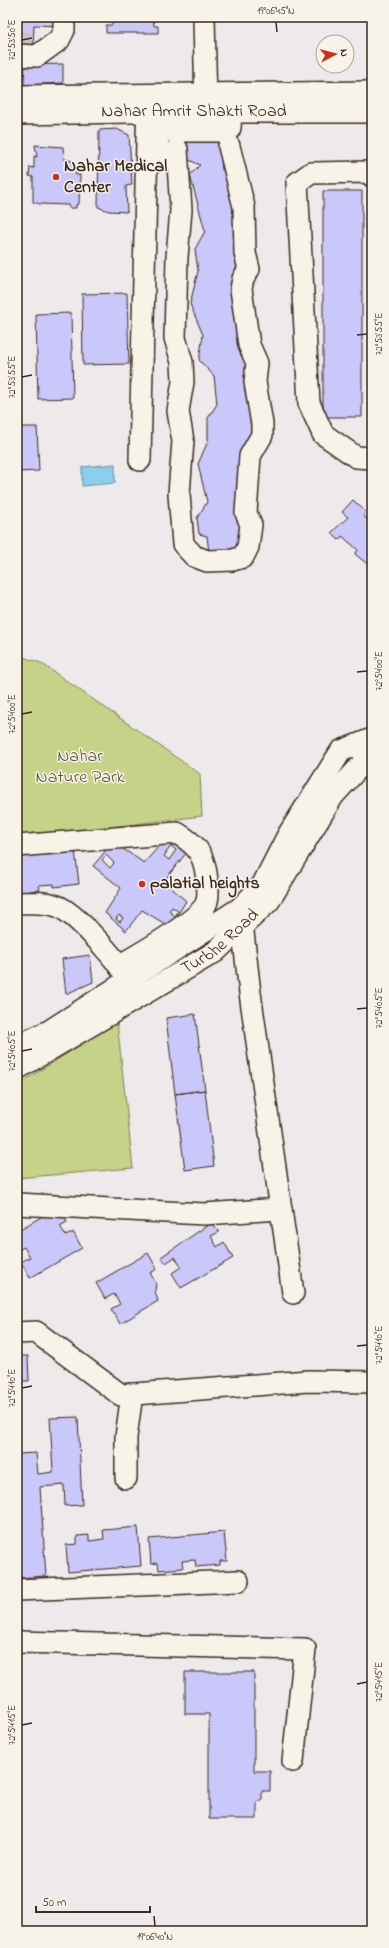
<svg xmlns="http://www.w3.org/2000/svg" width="389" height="1948" font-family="'Indie Flower',sans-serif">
<rect width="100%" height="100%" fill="#eeeaec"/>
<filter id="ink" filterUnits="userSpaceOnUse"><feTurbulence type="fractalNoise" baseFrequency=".025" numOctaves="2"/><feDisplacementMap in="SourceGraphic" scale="8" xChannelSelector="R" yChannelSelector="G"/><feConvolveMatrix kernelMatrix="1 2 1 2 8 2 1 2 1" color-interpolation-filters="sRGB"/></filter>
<g filter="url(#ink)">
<!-- green -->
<path fill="#c4d388" stroke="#807e53" d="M17 655 41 663 200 774 202 816 17 838Z
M117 1022 133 1168 17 1178V1085Z"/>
<!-- water -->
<path fill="#8ccfed" stroke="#6c8d9a" d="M115 464V483L82 486V467Z"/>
<!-- building -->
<path fill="#cac7fa" stroke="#3b2a1e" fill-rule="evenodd" d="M17 17H62L61 26 34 25 33 52H17Z
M112 17H153L154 26H158V33H106V25H112Z
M63 64V83L24 85 25 65Z
M17 65H23V73H17Z
M117 129 129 135 132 185 126 186 127 212 109 211 98 207 99 130Z
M219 139 222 170 231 169 243 272 253 443 239 555 209 553 207 536 199 534 197 518 207 502 198 464 208 441V418L217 404 214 376 199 360 203 335 190 304 198 271 195 249 205 231 190 175 200 165 187 159 185 142Z
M35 145 63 147 64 159 72 161 75 165 76 175H80L79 204 76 205V208H69L68 205 40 204 33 202V177L29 176 30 167 34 168V156L37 157Z
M323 191H362V417H323Z
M127 293 129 364 83 365 82 294Z
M19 295 21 313H17V296Z
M71 313 73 398 38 399 36 314Z
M17 427H37L39 471 17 472Z
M353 500 366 512 363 516 372 523V551L370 553 372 555V568L355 554 358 550 342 536 339 540 331 533 348 517 342 512Z
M168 836 187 852 164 881 186 901 170 927 142 910 126 931 105 913 121 888 93 866 113 842 144 863ZM171 846 176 850 169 860 164 856ZM106 855 114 863 110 868 102 860ZM172 907 178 911 175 916 169 911ZM119 915 123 918 120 922 116 919Z
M75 850 79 884 54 887V884L39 885 40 890 30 891V894L17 895V857Z
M90 955 93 982 66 994 62 959Z
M195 1014 205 1090 175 1094 166 1018Z
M205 1090 214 1166 185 1170 175 1094Z
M58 1207 67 1222 60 1226 66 1236 73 1232 82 1248 30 1278 21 1262 30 1257 24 1247 17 1251V1231Z
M211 1223 219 1232 211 1236 217 1247 224 1242 233 1258 181 1288 172 1273 181 1267 175 1257 166 1263 161 1257Z
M148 1253 157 1269 150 1273 156 1283 155 1291 158 1301 120 1324 111 1309 120 1304 114 1294 105 1299 96 1283Z
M17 1349H20V1356H28L29 1381H17Z
M78 1417 82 1505 65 1506 64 1485 40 1487 46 1576 17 1578V1454L36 1453 38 1474 53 1472 50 1418Z
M138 1527 141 1566 68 1572 66 1545 77 1544V1536L89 1535V1541L104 1539 103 1530Z
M224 1532 227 1561H220V1565L196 1567 195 1560 182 1561 183 1568 159 1570 158 1563 151 1564 149 1539Z
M185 1672H254V1771H270V1791H262V1801H257V1819H209V1714H185Z"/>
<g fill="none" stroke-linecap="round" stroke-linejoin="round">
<!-- minor-tunnel -->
<path stroke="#cac4c3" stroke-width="21" stroke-dasharray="21 10" stroke-linecap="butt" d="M20 53 22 17"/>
<!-- minor casing -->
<g stroke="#3b2a1e" stroke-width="24">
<g id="minor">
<path d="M204 17 206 108"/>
<path d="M17 55 37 56 59 40 64 30V17"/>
<path d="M17 96 372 92"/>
<path id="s1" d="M17 114 129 112H372"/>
<path d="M177 149 181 210 177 257 175 338 182 362 183 382 178 411 183 441 179 494 183 544 194 556 207 561 233 560 243 557 248 547 251 525 246 513 250 456 262 435V424L255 382 257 363 249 345 241 289 243 279 249 269 245 253 244 207 229 146"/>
<path d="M157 160 158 136 163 131H228L230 128 231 112"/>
<path d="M372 176 369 172 311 173 297 183 309 403 323 434 356 457 372 458"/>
<path d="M140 460 148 95"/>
<path d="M17 846 177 833C195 844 203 852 206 873 207 882 210 895 206 904 196 923 140 953 119 966"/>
<path d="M17 903C30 903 44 901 57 906 76 913 117 960 127 978"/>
<path d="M241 915 250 993 293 1293"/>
<path d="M17 1046 49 1031 240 908 262 886 288 835 341 751 372 739"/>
<path id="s2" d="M17 1069 215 952 269 901 333 796 364 762H372"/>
<path d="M17 1204 204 1214 281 1209"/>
<path d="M17 1333 36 1332 121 1395 308 1381 372 1382"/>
<path d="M126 1478V1437L132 1394"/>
<path d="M17 1590 238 1581"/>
<path d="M17 1642 305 1649 293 1761"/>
</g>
</g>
<!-- minor -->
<use href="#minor" stroke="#f7f3e8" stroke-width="21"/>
</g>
</g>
<!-- ticks -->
<path fill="none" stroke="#3b2a1e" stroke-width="1.5" d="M276 22 277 32M22 40 32 38M357 335 367 334M22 377 32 375M357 672 367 671M22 714 32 712M357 1009 367 1008M22 1051 32 1049M357 1346 367 1345M22 1388 32 1386M357 1684 367 1682M22 1725 32 1723M154 1916 155 1926"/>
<!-- markers -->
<g fill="#c8321e" stroke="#f7f3e8" stroke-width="1.5">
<circle cx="56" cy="177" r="4"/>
<circle cx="142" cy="884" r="4"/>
</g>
<g text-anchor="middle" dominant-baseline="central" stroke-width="3" stroke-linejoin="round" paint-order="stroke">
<!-- street labels -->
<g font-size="18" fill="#3b2a1e" stroke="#f7f3e8">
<text stroke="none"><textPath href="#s1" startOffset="177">Nahar Amrit Shakti Road</textPath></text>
<text stroke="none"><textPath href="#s2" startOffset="240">Turbhe Road</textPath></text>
</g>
<!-- poi labels -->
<g font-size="18" font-weight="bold" fill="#3b2a1e" stroke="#f7f3e8" text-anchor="start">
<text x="64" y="167">Nahar Medical<tspan x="64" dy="21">Center</tspan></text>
<text x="150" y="884">palatial heights</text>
</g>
<!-- park labels -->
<g font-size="18" fill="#5d5438" stroke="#f7f3e8">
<text x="80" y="757">Nahar<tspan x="80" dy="21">Nature Park</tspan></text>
</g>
</g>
<!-- margin -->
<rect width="389" height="1948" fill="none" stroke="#f7f3e8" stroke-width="44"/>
<!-- north arrow -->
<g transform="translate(335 54) rotate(83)"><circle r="19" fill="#f7f3e8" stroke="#aca397"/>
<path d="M0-3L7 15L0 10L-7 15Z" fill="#c8321e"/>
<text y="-6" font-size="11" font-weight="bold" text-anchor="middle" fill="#3b2a1e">N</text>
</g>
<!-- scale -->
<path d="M36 1906v6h114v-6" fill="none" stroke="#3b2a1e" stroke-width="2"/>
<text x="42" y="1906" font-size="12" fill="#3b2a1e" stroke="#f7f3e8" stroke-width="3" paint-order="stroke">50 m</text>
<rect x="22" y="22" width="345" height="1904" fill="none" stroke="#3b2a1e" stroke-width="1.5"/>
<g font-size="10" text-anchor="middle" fill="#3b2a1e">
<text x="276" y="14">19°06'45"N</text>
<text transform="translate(11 40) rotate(-90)" y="4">72°53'50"E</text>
<text transform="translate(378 334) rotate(-90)" y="4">72°53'55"E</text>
<text transform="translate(11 377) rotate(-90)" y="4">72°53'55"E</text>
<text transform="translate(378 671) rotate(-90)" y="4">72°54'00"E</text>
<text transform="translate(11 714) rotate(-90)" y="4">72°54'00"E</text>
<text transform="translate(378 1008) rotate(-90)" y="4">72°54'05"E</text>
<text transform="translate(11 1051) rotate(-90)" y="4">72°54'05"E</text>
<text transform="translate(378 1345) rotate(-90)" y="4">72°54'10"E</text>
<text transform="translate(11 1388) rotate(-90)" y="4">72°54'10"E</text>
<text transform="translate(378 1682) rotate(-90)" y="4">72°54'15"E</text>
<text transform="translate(11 1725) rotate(-90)" y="4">72°54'15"E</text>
<text x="155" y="1940">19°06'40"N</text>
</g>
</svg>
